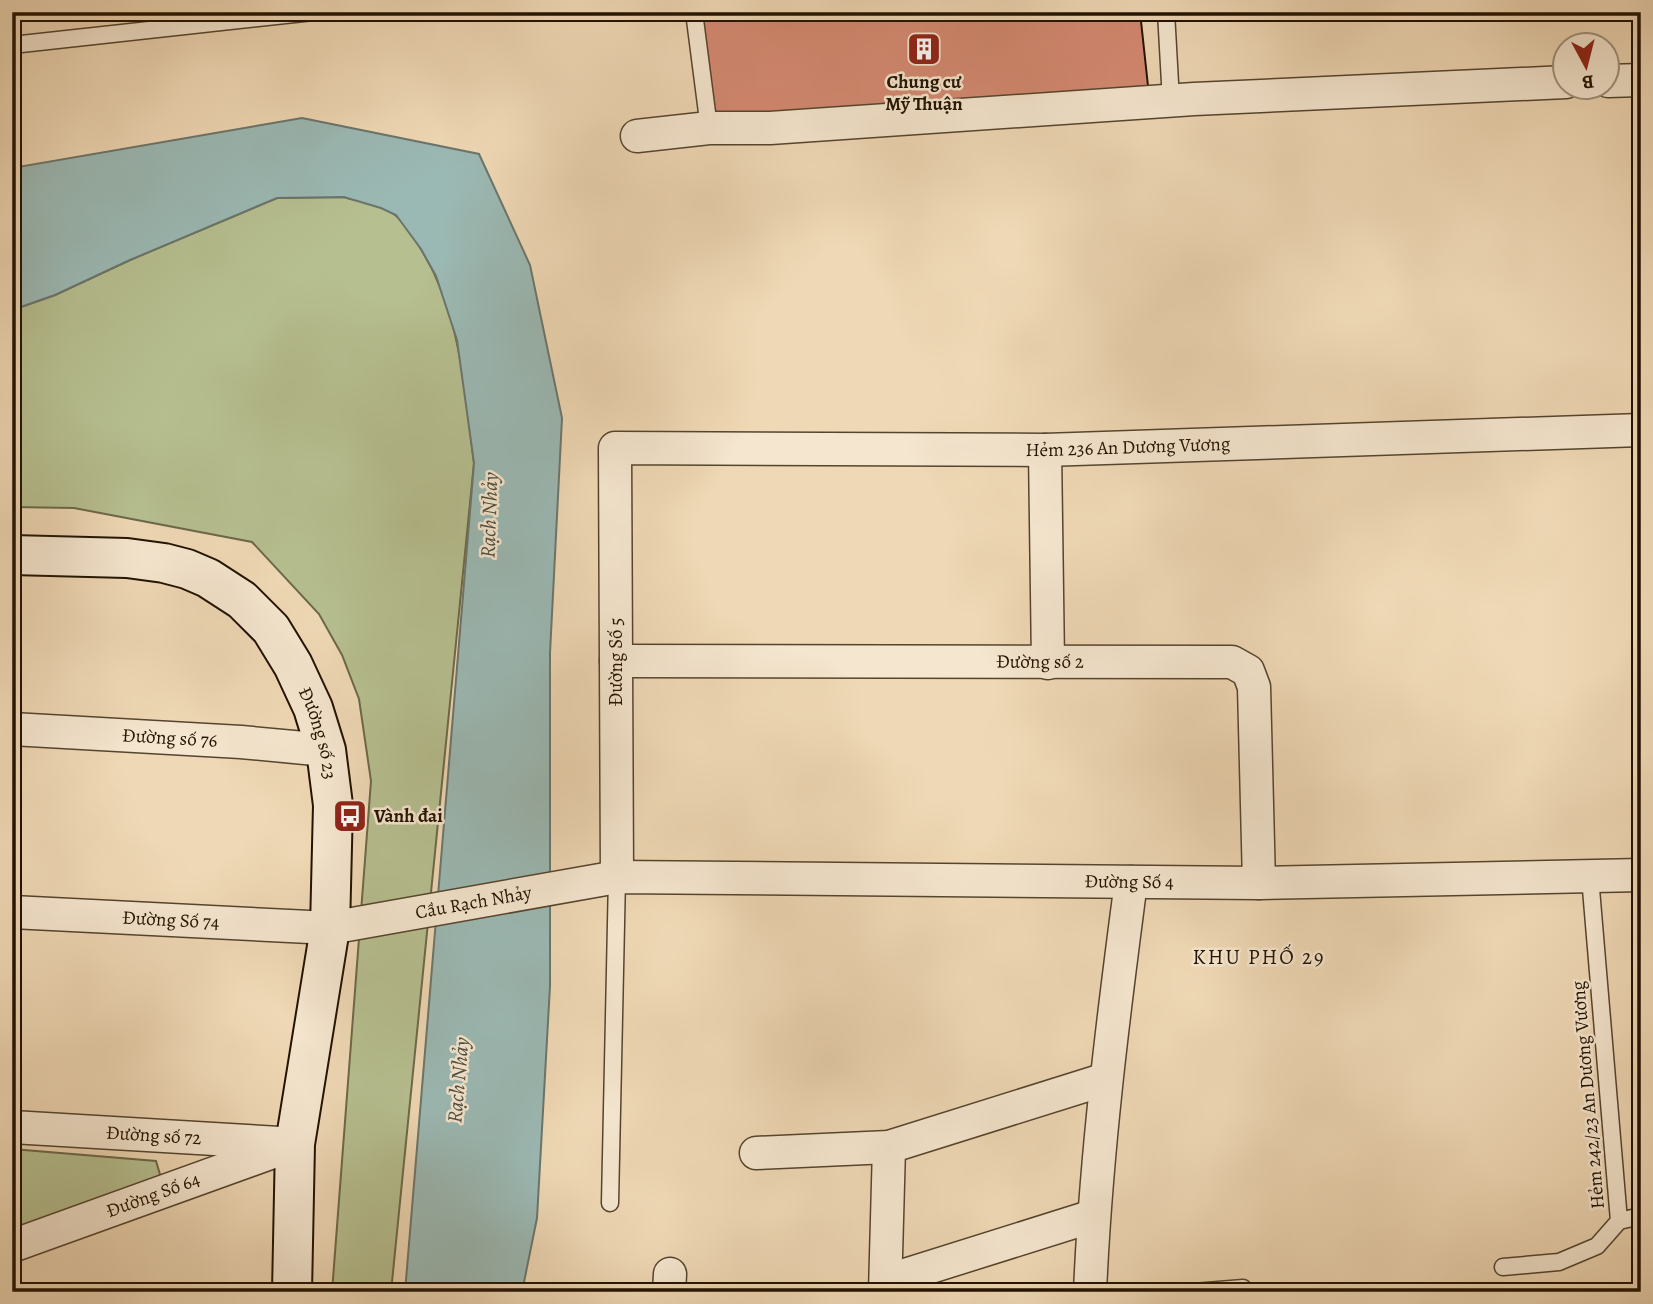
<svg xmlns="http://www.w3.org/2000/svg" width="1653" height="1304" font-family="Alegreya,serif">
<rect width="100%" height="100%" fill="#efd8b5"/>
<filter id="stains"><feTurbulence type="fractalNoise" baseFrequency=".00286" numOctaves="4"/><feColorMatrix values="0 0 0 0 .2 0 0 0 0 .09 0 0 0 0 .02 0 0 0 .5 -.17"/></filter>
<radialGradient id="worn" r=".72"><stop offset=".6" stop-color="#630" stop-opacity="0"/><stop offset="1" stop-color="#630" stop-opacity=".3"/></radialGradient>
<!-- green -->
<path fill="#b6bf90" stroke="#6c6848" stroke-width="2" d="M344 197C360 202 382 205 395 215 402 220 407 230 412 236 460 301 464 386 474 463L391 1292H332L371 781 359 699 342 655 319 614 252 542 74 508 12 507V310L55 295 130 260 277 198Z
M12 1149 156 1161 162 1181 12 1232Z"/>
<!-- water -->
<path fill="#9bb9b4" stroke="#6b766c" stroke-width="2" d="M302 118 479 154 530 265 562 418 550 653V986L537 1218 522 1292H405L474 463 457 340 436 276 421 249 396 215 381 208 344 197 277 198 130 260 55 295 12 310V168Z"/>
<!-- building -->
<path fill="#d48971" stroke="#221201" stroke-width="2" d="M699 12H1140L1148 86 714 124Z"/>
<g fill="none" stroke-linecap="round" stroke-linejoin="round">
<!-- lane casing -->
<g stroke="#55442e" stroke-width="19">
<path id="lane" d="M694 12 709 128
M1166 12 1171 101
M12 45 313 12
M610 1203 617 877
M1619 1221 1641 1216
M1503 1267 1559 1262 1597 1246 1619 1221 1590 877
M1194 1292 1243 1288"/>
</g>
<!-- street casing -->
<g stroke="#55442e" stroke-width="35">
<g id="street">
<path d="M1608 81 1641 80"/>
<path d="M637 136 709 128H770L1194 99 1566 82"/>
<path d="M1045 450 1048 663"/>
<path id="s1" d="M616 661 1232 662 1248 671 1254 687 1259 883"/>
<path id="s2" d="M12 729 241 742 326 750"/>
<path id="s3" d="M617 877 615 448 1045 450 1641 430"/>
<path id="s4" d="M12 912 330 928 617 877 1259 883 1641 875"/>
<path id="s5" d="M12 1127 280 1143"/>
<path d="M756 1153 889 1147 1106 1079"/>
<path id="s6" d="M12 1246 295 1144"/>
<path d="M886 1281 1093 1216"/>
<path d="M669 1292 670 1274"/>
<path d="M885 1292 889 1147"/>
<path d="M1090 1292C1096 1154 1113 1018 1131 882"/>
</g>
</g>
<!-- secondary casing -->
<g stroke="#221201" stroke-width="42">
<g id="secondary">
<path id="s7" d="M12 555 127 558 164 563 187 569 208 578 242 600 271 629 293 665 313 708 326 750 333 805 330 928 295 1144 292 1292"/>
</g>
</g>
<!-- lane -->
<use href="#lane" stroke="#f5e6cf" stroke-width="16"/>
<!-- street -->
<use href="#street" stroke="#f5e6cf" stroke-width="32"/>
<!-- secondary -->
<use href="#secondary" stroke="#f5e6cf" stroke-width="38"/>
</g>
<!-- icons -->
<defs>
<g id="building-square" transform="scale(1.75)"><rect x="-9" y="-9" width="18" height="18" rx="4" fill="#8f2418" stroke="#f5e6cf"/><path d="M-4-6H4V6H1V3H-1V6H-4ZM-2.5-4.3h1.7v1.8h-1.7ZM.8-4.3h1.7v1.8H.8ZM-2.5-1h1.7V.8h-1.7ZM.8-1h1.7V.8H.8Z" fill="#fff"/></g>
<g id="bus-square" transform="scale(1.75)"><rect x="-9" y="-9" width="18" height="18" rx="4" fill="#8f2418" stroke="#f5e6cf"/><path d="M-5-6H5V4H4V6H2V4H-2V6H-4V4H-5ZM-3.5-4V0h7V-4ZM-3.5 1.2v1.5H-2V1.2ZM2 1.2v1.5H3.5V1.2Z" fill="#fff"/></g>
</defs>
<g fill-rule="evenodd">
<use href="#building-square" x="924" y="49"/>
<use href="#bus-square" x="350" y="816"/>
</g>
<g text-anchor="middle" dominant-baseline="central" stroke-width="5" stroke-linejoin="round" paint-order="stroke">
<!-- poi labels -->
<g font-size="19" font-weight="bold" fill="#221201" stroke="#f5e6cf">
<text x="924" y="82">Chung cư<tspan x="924" dy="22">Mỹ Thuận</tspan></text>
<text x="374" y="816" text-anchor="start">Vành đai</text>
</g>
<!-- street labels -->
<g font-size="19" fill="#221201" stroke="#f5e6cf">
<text stroke="none"><textPath href="#s3" startOffset="942">Hẻm 236 An Dương Vương</textPath></text>
<text transform="translate(616 662) rotate(-90)">Đường Số 5</text>
<text stroke="none"><textPath href="#s1" startOffset="424">Đường số 2</textPath></text>
<text stroke="none"><textPath href="#s7" startOffset="396">Đường số 23</textPath></text>
<text stroke="none"><textPath href="#s2" startOffset="158">Đường số 76</textPath></text>
<text stroke="none"><textPath href="#s4" startOffset="1122">Đường Số 4</textPath></text>
<text stroke="none"><textPath href="#s4" startOffset="464">Cầu Rạch Nhảy</textPath></text>
<text stroke="none"><textPath href="#s4" startOffset="159">Đường Số 74</textPath></text>
<text transform="translate(1588 1095) rotate(-95)">Hẻm 242/23 An Dương Vương</text>
<text stroke="none"><textPath href="#s5" startOffset="142">Đường số 72</textPath></text>
<text stroke="none"><textPath href="#s6" startOffset="150">Đường Số 64</textPath></text>
</g>
<!-- water labels -->
<g font-size="21" font-style="italic" fill="#4c4c40" stroke="#f5e6cf">
<text transform="translate(489 515) rotate(-88)">Rạch Nhảy</text>
<text transform="translate(458 1080) rotate(-85)">Rạch Nhảy</text>
</g>
<!-- neighbourhood labels -->
<g font-size="21" letter-spacing="2" fill="#221201" stroke="#f5e6cf">
<text x="1259" y="957">KHU PHỐ 29</text>
</g>
</g>
<!-- margin -->
<rect width="1653" height="1304" fill="none" stroke="#efd8b5" stroke-width="42"/>
<rect x="14" y="14" width="1625" height="1276" fill="none" stroke="#221201" stroke-width="3.5"/>
<rect x="21" y="21" width="1611" height="1262" fill="none" stroke="#221201" stroke-width="2"/>
<!-- north arrow -->
<g transform="translate(1586 66) rotate(173)"><circle r="33" fill="#f5e6cf" stroke="#a1917d" stroke-width="2"/>
<path d="M0-5L12 26L0 18L-12 26Z" fill="#8f2418"/>
<text y="-10" font-size="19" font-weight="bold" text-anchor="middle" fill="#221201">B</text>
</g>
<rect width="100%" height="100%" filter="url(#stains)"/>
<rect width="100%" height="100%" fill="url(#worn)"/>
</svg>
